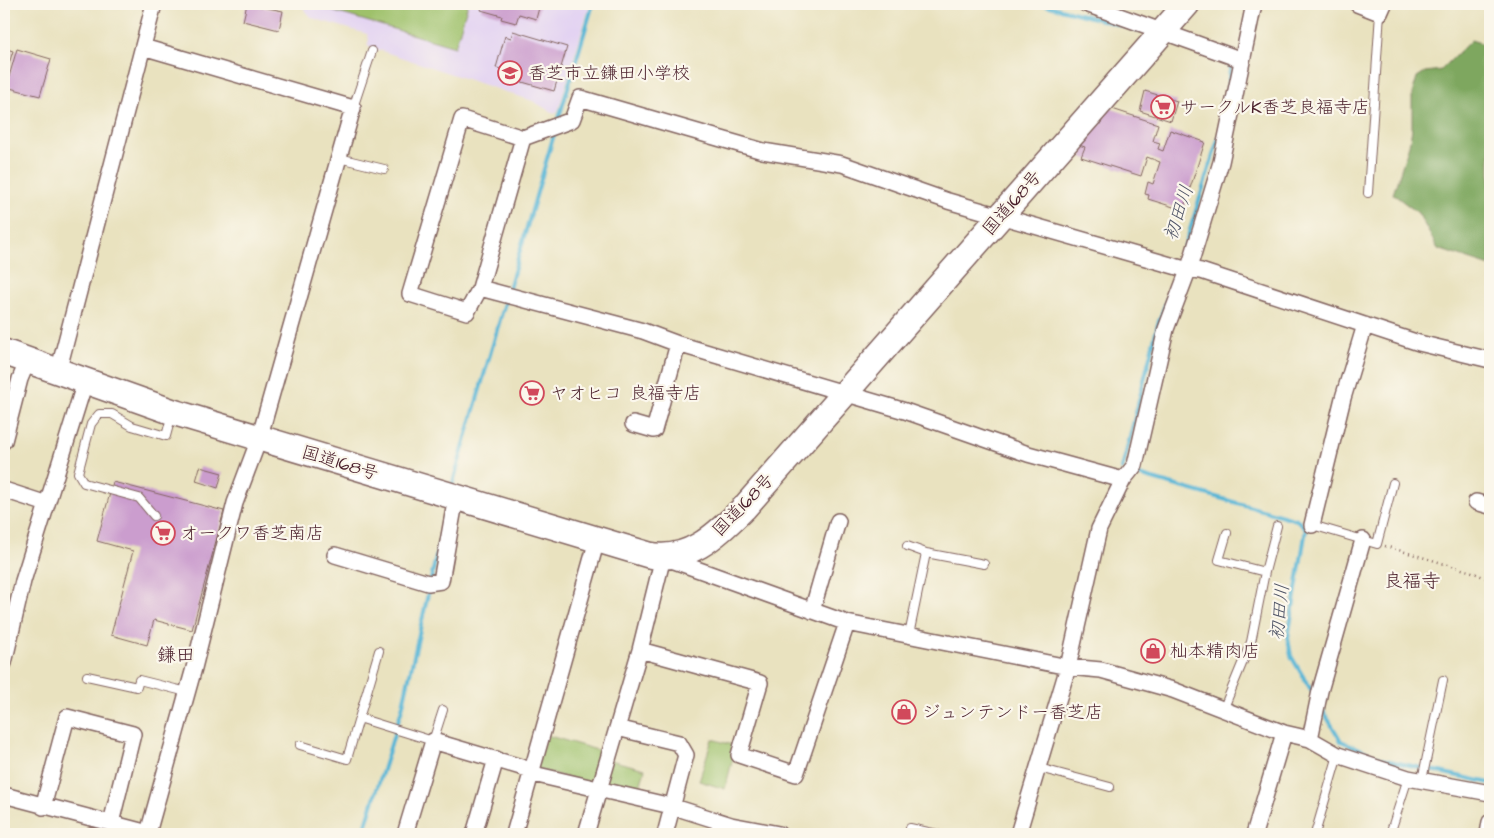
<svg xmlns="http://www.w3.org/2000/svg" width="1494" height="838" font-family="'Architects Daughter','Klee One',sans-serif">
<rect width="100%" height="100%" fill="#fbf7ec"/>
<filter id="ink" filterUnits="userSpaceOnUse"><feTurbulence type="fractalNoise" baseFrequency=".02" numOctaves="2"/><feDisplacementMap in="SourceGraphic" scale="10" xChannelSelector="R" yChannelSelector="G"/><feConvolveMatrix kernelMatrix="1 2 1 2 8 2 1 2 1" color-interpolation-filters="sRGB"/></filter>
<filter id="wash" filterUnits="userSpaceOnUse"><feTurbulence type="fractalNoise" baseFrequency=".0096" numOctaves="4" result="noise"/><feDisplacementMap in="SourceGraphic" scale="20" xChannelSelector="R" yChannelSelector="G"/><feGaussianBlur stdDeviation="1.12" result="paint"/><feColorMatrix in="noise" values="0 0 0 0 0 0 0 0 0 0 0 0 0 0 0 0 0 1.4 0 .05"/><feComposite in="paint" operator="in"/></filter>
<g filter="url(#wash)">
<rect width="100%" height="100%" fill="#e9e2bf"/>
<!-- built -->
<path fill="#e3d3f2" d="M300 4H590L558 111 555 114 533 101 367 46 369 39 367 34 312 18Z"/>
<!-- green -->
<path fill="#9ec16b" stroke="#74704b" d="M317 4H468L455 47 318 7Z
M546 735 604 752 594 785 537 769Z
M712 739 736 746 725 789 699 781Z
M610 760 645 769 638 795 603 786Z"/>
<!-- forest -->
<path fill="#7ea75f" stroke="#646345" d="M1471 40 1490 46V266L1438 249 1418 213 1393 194 1409 145 1412 129V94L1417 77 1425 72 1441 70Z"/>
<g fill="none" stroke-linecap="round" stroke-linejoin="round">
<!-- stream -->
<path stroke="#58b6d6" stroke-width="4" d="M1042 4 1139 30
M1224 114 1231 63 1227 61
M558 121 593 4
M1179 265 1219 136
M508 292 555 131
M1122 469 1158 324 1177 272
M1135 474 1297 520 1306 529 1288 638 1291 656 1314 695
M452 486 506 299
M431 579 445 517
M1321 707 1341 741 1385 760 1490 783
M363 834 402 709 430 585"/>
</g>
<g id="blocks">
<!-- building -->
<path fill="#cb9dce" d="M247 4 283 11 279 30 243 21Z
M483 4H540L536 19 519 14 516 23 501 19 502 16 481 10Z
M513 31 567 47 554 91 501 76 503 69 496 68 505 36 511 38Z
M4 48 13 51 8 67 4 66Z
M17 49 51 59 40 96 6 87Z
M1145 91 1177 101 1171 121 1140 111Z
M1106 107 1158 124 1153 141 1160 143 1158 149 1163 151 1170 130 1205 142 1183 210 1148 199 1149 195 1145 194 1148 182 1153 184 1160 162 1147 157 1141 176 1081 157 1085 147 1076 144 1093 121 1101 124Z
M200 467 222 473 218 488 196 481Z
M113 482 224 511 192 630 154 620 147 645 111 635 133 551 97 541Z"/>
</g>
</g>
<g filter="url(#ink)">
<use href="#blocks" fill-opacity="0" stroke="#82635f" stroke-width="1"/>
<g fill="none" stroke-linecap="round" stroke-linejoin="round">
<!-- service casing -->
<g stroke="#82635f" stroke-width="10">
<path id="service" d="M353 108 372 51
M339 158 384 169
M1368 193 1380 13
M154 516 139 498 84 483 78 473 91 424 99 414H112L132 426 166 436 172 414
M1312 525 1377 544 1393 483
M1227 533 1219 560 1265 572
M907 546 926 553 984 564
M909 635 926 553
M87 676 137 687 139 680 187 692
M1223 710 1251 642 1265 572 1277 526
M359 718 433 741 443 710
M300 745 347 759 379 651
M1039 768 1110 787
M1422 780 1443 680
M910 828 937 834
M1315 834 1338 755
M1390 834 1408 778"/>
</g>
<!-- minor casing -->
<g stroke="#82635f" stroke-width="18">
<path id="minor" d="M1086 4 1242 60
M1357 4 1380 13 1384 4
M143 47 353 108 259 439 235 503 194 668 148 833
M523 138 462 119 410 294 467 312 480 288 523 138 572 120 580 98 763 151 842 164 948 201 1181 268 1201 271 1419 343 1490 360
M480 288 643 331 678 344 905 411 1028 454 1123 480
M58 372 154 4
M633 424 654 430 678 344
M4 441 20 379 28 360
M4 490 47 504
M1476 502 1490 506
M1312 525 1343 398 1365 325
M335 555 428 583 441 581 456 497
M812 611 838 521
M640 650 760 683 739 755 796 774 847 623
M4 663 23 581 85 382
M617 728 679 743 686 755 665 834
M1310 739 1320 691 1363 540
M529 773 671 806 731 825 779 834
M4 795 152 834
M43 807 67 717 133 734 111 823
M405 834 433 741 531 770
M474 834 496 759
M514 834 597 540
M586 834 640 650 663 557 847 623 1068 667 1101 670 1173 690 1284 733 1310 739 1338 755 1408 778 1490 793
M1018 834 1068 667 1099 529 1123 480 1135 465 1166 329 1189 268 1221 162 1254 4
M1254 834 1284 733
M1488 834 1490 822"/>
</g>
<!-- trunk casing -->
<g stroke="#82635f" stroke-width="28">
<path id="trunk" d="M4 352 173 412 649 555C689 563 717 534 744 508L1187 4"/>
</g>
<!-- path -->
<path stroke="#82635f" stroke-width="2.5" stroke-dasharray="1 4" stroke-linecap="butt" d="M1385 546 1472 572 1490 580"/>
<!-- service -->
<use href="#service" stroke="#fff" stroke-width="8"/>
<!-- minor -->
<use href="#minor" stroke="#fff" stroke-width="15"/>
<!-- trunk -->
<use href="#trunk" stroke="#fff" stroke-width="25"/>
</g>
</g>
<!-- icons -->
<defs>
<g id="school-ring" transform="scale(1.25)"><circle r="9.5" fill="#fbf7ec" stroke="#d1495b" stroke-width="1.5"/><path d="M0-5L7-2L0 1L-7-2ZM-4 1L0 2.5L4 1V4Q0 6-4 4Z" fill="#d1495b"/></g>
<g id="supermarket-ring" transform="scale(1.25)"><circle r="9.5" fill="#fbf7ec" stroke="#d1495b" stroke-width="1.5"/><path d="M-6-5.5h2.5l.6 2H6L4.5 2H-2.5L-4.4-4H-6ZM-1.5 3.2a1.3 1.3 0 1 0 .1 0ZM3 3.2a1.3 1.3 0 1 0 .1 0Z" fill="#d1495b"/></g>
<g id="shop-ring" transform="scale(1.25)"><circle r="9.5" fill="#fbf7ec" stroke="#d1495b" stroke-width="1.5"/><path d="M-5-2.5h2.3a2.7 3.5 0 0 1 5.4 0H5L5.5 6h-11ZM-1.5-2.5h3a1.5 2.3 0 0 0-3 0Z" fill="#d1495b"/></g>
</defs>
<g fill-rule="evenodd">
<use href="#school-ring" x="510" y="73"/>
<use href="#supermarket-ring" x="1163" y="107"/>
<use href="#supermarket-ring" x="532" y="393"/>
<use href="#supermarket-ring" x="163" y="533"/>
<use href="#shop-ring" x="1153" y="651"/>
<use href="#shop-ring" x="904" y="712"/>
</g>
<g text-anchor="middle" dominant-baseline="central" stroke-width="4.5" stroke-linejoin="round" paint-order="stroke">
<!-- poi labels -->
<g font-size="18" fill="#4a1f2b" stroke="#fbf7ec" text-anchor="start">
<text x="528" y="73">香芝市立鎌田小学校</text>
<text x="1180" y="107">サークルK香芝良福寺店</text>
<text x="550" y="393">ヤオヒコ 良福寺店</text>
<text x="180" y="533">オークワ香芝南店</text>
<text x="1170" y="651">杣本精肉店</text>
<text x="922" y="712">ジュンテンドー香芝店</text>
</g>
<!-- street labels -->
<g font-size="18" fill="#4a1f2b" stroke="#fbf7ec">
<text transform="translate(1012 203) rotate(-49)">国道168号</text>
<text transform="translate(340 463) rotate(17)">国道168号</text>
<text transform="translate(743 505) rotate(-46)">国道168号</text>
</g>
<!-- water labels -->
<g font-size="19" font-style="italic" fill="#4f5467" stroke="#fbf7ec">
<text transform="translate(1179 213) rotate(-72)">初田川</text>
<text transform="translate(1280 612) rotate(-84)">初田川</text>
</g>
<!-- neighbourhood labels -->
<g font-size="19" fill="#4a1f2b" stroke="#fbf7ec">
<text x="1412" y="581">良福寺</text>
<text x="176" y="655">鎌田</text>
</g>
</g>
<!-- margin -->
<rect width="1494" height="838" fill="none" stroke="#fbf7ec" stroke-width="20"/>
</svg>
